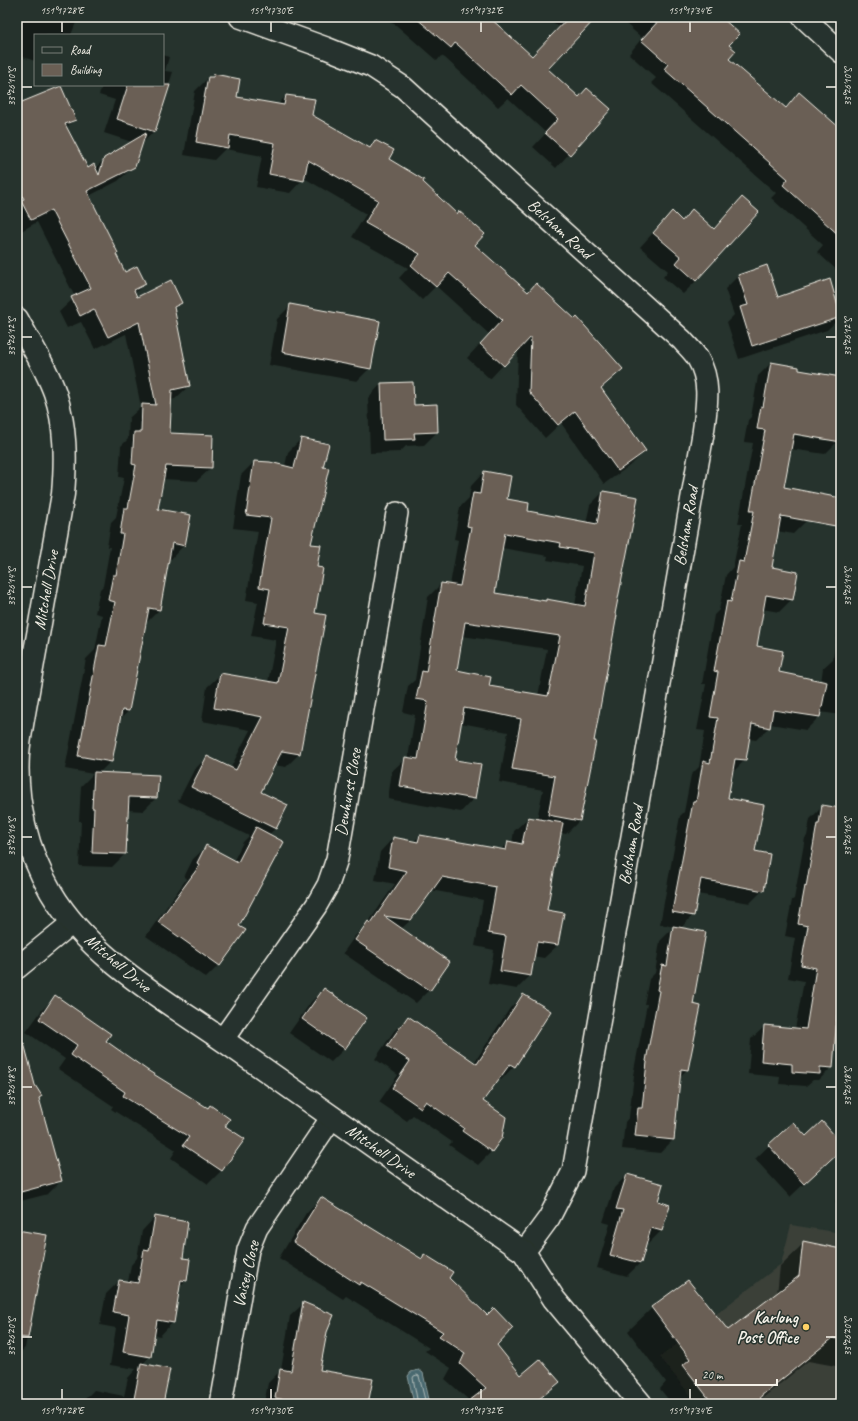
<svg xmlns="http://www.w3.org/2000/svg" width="858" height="1421" font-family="Caveat,sans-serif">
<rect width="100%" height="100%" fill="#26332d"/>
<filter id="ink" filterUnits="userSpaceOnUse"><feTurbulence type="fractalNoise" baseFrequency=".025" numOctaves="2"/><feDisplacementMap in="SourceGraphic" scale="8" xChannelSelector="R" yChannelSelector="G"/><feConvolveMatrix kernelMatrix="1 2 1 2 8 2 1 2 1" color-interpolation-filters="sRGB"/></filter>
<g filter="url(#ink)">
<!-- built -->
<path fill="#3a4039" d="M791 1225 841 1233V1404H697L660 1357 781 1264Z"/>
<!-- water -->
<path fill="#496970" stroke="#8d9fa0" d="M419 1370 423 1373 430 1404H414L408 1376 411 1372Z"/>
<!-- shadow -->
<path fill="#0007" fill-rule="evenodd" d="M17 17H69L77 20 71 35H35V61L17 55Z
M349 17H357L355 19Z
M379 17H489L488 18 531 57 560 28 551 20 555 17H596L547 69 579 98 610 109 556 168 533 147 546 133 508 98 498 107 445 58 441 56 437 61 396 25Z
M618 17H719L728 45 727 59 785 108 800 93 841 131V274L817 252 823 245 771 198 776 193 651 83 656 78 629 54 642 38Z
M163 55 169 57 165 71 173 72 154 131 141 145 104 133 115 100 99 95 102 86 100 85H163Z
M214 75 236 97 277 105 286 96 311 116 368 148 375 141 387 159 422 182 474 245 527 293 536 284 622 369 601 389 645 451 632 464 604 484 561 423 545 438 516 405 518 349 490 379 467 358 489 334 436 286 422 300 399 278 408 268 352 237 366 214 304 178 290 193 256 187 262 156 225 149 214 160 184 155 195 91 208 78H211Z
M17 105 74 120 66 128 87 169 95 168 105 159 132 168 118 181 89 196 117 253 116 255 125 273 145 283 134 294 137 298 181 303 173 310 189 386 175 399 170 400 169 434 211 468 197 481 163 479 157 510 184 545 171 559 168 558 159 610 145 624 129 711 119 720 111 761 99 773 156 798 143 811 127 810 125 854 112 867 79 866 81 821H79L81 786 93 774 65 769 86 659 95 650 102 615 95 613 100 589 103 586 110 547H107L111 522 116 517 124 478 119 477 121 446 128 439 129 418 141 407 126 334 95 349 81 322 67 328 59 312 75 297 37 222 18 233 17 231Z
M742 198 696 281 683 294 663 277 668 271 640 247 672 212 681 221 692 211 713 229Z
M767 266 777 298 841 317 827 330 739 359 727 322 734 315 725 289 738 276Z
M291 305 370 368 357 381 269 365 277 319Z
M771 363 797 371 841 378V423L838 441 825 454 790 449 782 488 806 521 793 534 777 531 770 568 792 599 779 612 762 609 756 647 778 673 821 682 823 668 833 659 841 612V715L820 712 819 717 806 730 770 724 769 727 756 740 749 739 745 760 732 773 727 799 754 852 763 890 750 903 697 894 693 915 680 929 692 1005 687 1070 679 1077 673 1140 660 1153 622 1149 625 1122 629 1117 634 1075H633L647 1004H644L649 979 655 973 660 941 674 927 660 924 680 816 684 812 691 775 699 767 705 731 697 730 706 684H702L714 615 719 610 726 575 733 567 742 524H738L753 443 744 442 748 420 751 417 758 376ZM789 432 829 439V441L788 434Z
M381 384 413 406 436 405 437 432 424 445 406 446 400 452 370 453 368 398Z
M301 439 322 467 310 545 316 568 314 614 299 754 286 767 274 765 260 792 287 805 275 829 268 835 238 926 219 965 206 978 146 936 187 878 184 877 193 859 207 846 234 860 243 842 249 836 178 801 194 770 207 757 230 769 250 730 202 721 207 687 221 674 268 682 276 640 251 636 258 602 246 600 258 531 233 528 241 475 254 462 285 466 288 452Z
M484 472 506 500 526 512 586 523 590 505 603 492 614 615 579 821 566 834 561 833 546 911 558 945 544 958 533 956 530 976 517 989 488 984 494 950 475 946 483 900 431 890 411 920 401 929 429 990 416 1003 343 953 355 936 368 923 395 884 375 880 380 852 393 838 413 842 420 836 500 850 508 843H512L514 831 528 818 537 819 543 790 499 782 508 732 461 723 454 761 474 798 461 812 388 799 392 771 406 758H408L415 715 403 712 408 686 415 680 428 597 441 584 450 585 458 540 454 539 460 507 469 498 471 486ZM502 548 548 556 547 560 582 566 575 605 546 600 545 602 494 593ZM462 636 547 649 538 696 488 686 455 671Z
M823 806 841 809V1026L837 1030 835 1029 832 1067 819 1080H813L806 1086 779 1084 780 1077 748 1074 751 1039 764 1027 795 1029 804 981 788 978 795 938 785 936 792 900 794 899 805 838 807 836 810 819Z
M324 989 365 1019 344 1049 331 1062 289 1033 311 1002Z
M523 995 514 1066 501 1080 498 1078 482 1101 501 1137 491 1152 478 1165 449 1145 452 1142 413 1115 407 1121 379 1102 398 1075 375 1059 394 1031 408 1018 474 1063 510 1008Z
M55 997 105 1041 224 1126 222 1170 208 1184 171 1158 176 1150 111 1109 113 1106 58 1069 65 1059 26 1032 42 1010Z
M17 1071 38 1099 61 1181 48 1194 17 1202Z
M793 1123 806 1137 841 1144V1149L790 1197 755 1159Z
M627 1175 657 1202 661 1231 648 1244 646 1243 640 1263 627 1276 597 1268 610 1224 603 1222 614 1188Z
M841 1189V1205L835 1202Z
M321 1198 421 1259 424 1256 448 1278 521 1376 558 1382 535 1404H469L471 1402 445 1379 451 1368 425 1351 429 1348 346 1296 343 1299 279 1258 306 1213Z
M155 1217 182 1258 186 1280 179 1287 173 1322 160 1336 154 1335 150 1356 142 1365 162 1404H80L94 1390 124 1396 128 1378 136 1369 110 1365 116 1328 100 1325 106 1294 119 1281 128 1282 131 1265 137 1258 142 1231Z
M17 1231 46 1236 25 1348 17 1355Z
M804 1243 841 1250V1367L808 1361 759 1401 758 1404H672L660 1389 666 1382 628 1331 652 1308 688 1281 728 1331 777 1294 780 1266Z
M303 1304 326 1332 319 1371 367 1404H264L268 1383 281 1370 290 1316Z"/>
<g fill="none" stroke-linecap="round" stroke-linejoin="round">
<!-- shore -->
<path stroke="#b0bbb8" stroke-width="1" d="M418 1404 413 1378 414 1376 417 1375 419 1376 426 1404"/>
</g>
<!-- building -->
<path fill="#6a5f54" stroke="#f4f1e8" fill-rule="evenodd" d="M415 17H489L532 56 569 17H597L548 69 579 97 587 88 611 109 570 155 545 133 558 119 521 85 512 95 458 45 455 43 451 48Z
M662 17H721L740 34 729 45 736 51 729 59 786 108 799 92 841 129V237L783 185 788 179 664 69 668 64 641 40Z
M214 74 240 79 237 97 284 105 286 95 315 99 312 115 370 148 375 140 394 150 389 159 424 180 423 182 457 214 459 211 485 234 475 245 528 292 536 283 575 319 577 317 623 369 601 388 646 451 618 471 575 411 558 425 529 392 531 337 504 366 480 344 502 320 449 273 436 287 411 265 420 254 365 223 378 200 308 160 304 181 269 174 275 143 230 135 228 148 196 142 208 77H213Z
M128 85H170L155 132 117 119Z
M61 86 76 120 65 124 88 168 94 164 99 175 104 158 146 133 135 167 87 191 118 253 116 254 125 272 137 266 146 284 134 290 137 297 171 280 182 303 174 307 190 386 172 390 170 433 213 435 212 468 166 466 158 509 191 515 185 546 172 543 160 610 149 608 129 711 122 710 112 762 78 756 99 645 106 646 115 602 108 600 113 575H116L123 534H120L124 508H128L136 465 132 464 134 432H141L142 404 156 405 139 322 108 337 94 309 80 316 71 297 91 288 51 210 31 220 21 201 24 199 17 186V104Z
M742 197 759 212 696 281 676 263 681 257 653 233 672 211 682 221 692 209 714 229Z
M767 265 778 297 830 279 841 317 752 346 740 307 748 305 738 275Z
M290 304 380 321 371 369 282 352Z
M771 362 799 367V370L841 377V442L794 434 784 487 841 498V527L781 516 772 567 798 572 793 600 766 595 757 646 783 651 779 672 827 682 820 717 773 710 770 728 752 724 746 760 735 759 728 798 764 805 755 851 770 854 764 891 701 879 694 916 672 912 693 802H696L703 761 710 763 718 718 710 717 718 672 714 671 727 601 731 602 739 561 744 562 754 511H750L765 430 757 429 761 406 763 407Z
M413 382 414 405 437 404 438 432 414 433 415 439 383 440 381 383Z
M301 438 329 444 323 467 329 468 311 544 321 545 317 567 323 568 315 613 326 615 300 754 282 751 261 792 288 805 276 829 191 787 207 756 236 770 263 717 214 708 220 673 278 683 289 627 264 623 270 589 259 587 271 518 246 515 254 461 270 462 294 468Z
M484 471 511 476 507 499 529 503 528 511 597 524 603 491 638 497 615 614 617 615 594 741H596L580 821 548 815 555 776 512 769 521 719 498 714 464 708 455 760 481 764 475 799 400 786 405 757 418 759 428 701 416 699 422 671 426 672 441 583 460 586 471 527 467 526 473 493 480 494ZM505 533 561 543 560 547 594 553 585 606 546 599V601L495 593ZM465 622 560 636 548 696 489 686 491 677 457 670Z
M94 772 159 775 157 798 129 797 126 854 92 853 94 808H92Z
M822 805 841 808V1015H837L833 1068 820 1067V1074L792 1072V1064L761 1061 764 1025 806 1029 816 968 801 965 808 926 798 924 805 886 806 887 817 824H819Z
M528 817 563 823 547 910 564 913 558 945 537 942 531 976 500 971 506 936 488 933 496 887 442 877 411 920 384 916 450 962 430 991 355 940 368 921 371 923 407 871 388 867 393 837 418 842 420 835 506 850 508 841 522 844Z
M256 827 284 842 239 926 246 930 220 966 158 922 200 865 197 863 206 845 238 862Z
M673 926 706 932 693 1004 701 1006 688 1070 681 1069 674 1140 635 1136 638 1108H642L647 1062 646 1061 659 991 657 990 662 965 667 966Z
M324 988 367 1018 345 1049 302 1019Z
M523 994 551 1011 515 1067 510 1064 483 1101 506 1117 502 1138 492 1152 462 1131 464 1128 426 1101 421 1108 392 1088 410 1061 387 1046 408 1016 477 1064Z
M55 995 111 1034 106 1041 147 1070 208 1108 210 1105 230 1119 225 1126 245 1139 222 1171 183 1145 189 1137 123 1096 125 1092 71 1055 77 1045 39 1019Z
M24 1043 35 1085 42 1096 39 1098 62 1181 17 1193V1044Z
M822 1121 841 1143V1150L804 1184 768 1145 793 1122 806 1136Z
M627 1174 663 1184 658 1201 670 1205 662 1231 651 1228 641 1263 610 1255 623 1210 616 1209Z
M321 1197 422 1259 424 1254 453 1272 449 1278 487 1315 494 1308 513 1328 497 1345 521 1375 540 1359 560 1382 533 1404H465L486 1388 460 1364 465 1353 439 1336 443 1332 361 1282 359 1285 293 1242Z
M155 1216 188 1222 183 1258 190 1259 187 1281 181 1280 174 1323 157 1320 151 1357 123 1352 129 1315 113 1312 119 1280 138 1283 144 1250 149 1251Z
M17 1230 47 1235 28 1338 17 1337Z
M803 1241 841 1249V1340L833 1338 761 1396 760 1404H713L683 1365 690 1359 651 1307 688 1280 728 1330 799 1276Z
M303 1302 334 1315 327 1332 320 1370 373 1379 368 1404H307L275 1398 280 1369 291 1371Z
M141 1363 170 1369 163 1404H133Z"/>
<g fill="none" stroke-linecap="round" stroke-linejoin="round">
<!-- minor casing -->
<g stroke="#f4f1e8" stroke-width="24">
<path id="minor" d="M240 17 326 48 371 66 403 87 682 340C687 346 694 352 698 359 712 382 706 409 703 434L573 1171 549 1218 524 1252
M803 17 841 52
M17 968 72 923
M223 1039 316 906 328 885 337 859 397 513
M221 1404 248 1250 257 1228 332 1117"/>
</g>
<!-- tertiary casing -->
<g stroke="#f4f1e8" stroke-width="25">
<path id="tertiary" d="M17 319C30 343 46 367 55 393 66 426 66 459 63 494L23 719C21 731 19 742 18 754 15 802 27 851 51 892 92 962 173 1004 237 1050 332 1117 428 1185 524 1252L554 1299 641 1404"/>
</g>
<!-- minor -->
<use href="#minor" stroke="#26332d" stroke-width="21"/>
<!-- tertiary -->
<use href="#tertiary" stroke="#26332d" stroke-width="22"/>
</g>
</g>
<!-- ticks -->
<path fill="none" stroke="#f4f1e8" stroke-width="1.5" d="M62 22V32M271 22V32M481 22V32M690 22V32M22 87H32M826 87H836M22 337H32M826 337H836M22 587H32M826 587H836M22 837H32M826 837H836M22 1087H32M826 1087H836M22 1337H32M826 1337H836M62 1389V1399M271 1389V1399M481 1389V1399M690 1389V1399"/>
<!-- markers -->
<circle fill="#ffd166" stroke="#26332d" stroke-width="1.5" cx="806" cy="1327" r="4"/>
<g text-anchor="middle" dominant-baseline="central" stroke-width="3" stroke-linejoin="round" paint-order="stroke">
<!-- street labels -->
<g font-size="17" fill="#f4f1e8" stroke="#26332d">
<text transform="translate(560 229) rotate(42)">Belsham Road</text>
<text transform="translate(686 526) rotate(-80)">Belsham Road</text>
<text transform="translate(46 590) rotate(-80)">Mitchell Drive</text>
<text transform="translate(348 792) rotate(-80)">Dewhurst Close</text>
<text transform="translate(631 845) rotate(-80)">Belsham Road</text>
<text transform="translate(118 963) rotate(40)">Mitchell Drive</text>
<text transform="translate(381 1151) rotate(35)">Mitchell Drive</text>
<text transform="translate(246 1274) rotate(-77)">Vaisey Close</text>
</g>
<!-- poi labels -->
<g font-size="17" font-weight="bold" fill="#f4f1e8" stroke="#26332d" text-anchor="end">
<text x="798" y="1317">Karlong<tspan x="798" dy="20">Post Office</tspan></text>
</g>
</g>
<!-- margin -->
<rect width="858" height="1421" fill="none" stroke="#26332d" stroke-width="44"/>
<!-- legend -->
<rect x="34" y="34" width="130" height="52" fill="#26332d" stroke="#787f78"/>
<rect x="42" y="47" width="20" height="6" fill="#26332d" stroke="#787f78"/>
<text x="70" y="54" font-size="12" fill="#f4f1e8">Road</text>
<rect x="42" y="64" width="20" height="12" fill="#6a5f54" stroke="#787f78"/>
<text x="70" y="74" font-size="12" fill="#f4f1e8">Building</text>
<!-- scale -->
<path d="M696 1379v6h81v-6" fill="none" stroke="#f4f1e8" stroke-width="2"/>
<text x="702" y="1379" font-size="12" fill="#f4f1e8" stroke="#26332d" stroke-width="3" paint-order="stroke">20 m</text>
<rect x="22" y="22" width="814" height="1377" fill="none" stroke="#f4f1e8" stroke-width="1.5"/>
<g font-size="10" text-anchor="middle" fill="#f4f1e8">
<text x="62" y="14">151°17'28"E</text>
<text x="271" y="14">151°17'30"E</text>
<text x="481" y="14">151°17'32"E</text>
<text x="690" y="14">151°17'34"E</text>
<text transform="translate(11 87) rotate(-90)" y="4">33°26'10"S</text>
<text transform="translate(847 87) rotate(-90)" y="4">33°26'10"S</text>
<text transform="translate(11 337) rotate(-90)" y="4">33°26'12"S</text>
<text transform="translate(847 337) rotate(-90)" y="4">33°26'12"S</text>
<text transform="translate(11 587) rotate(-90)" y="4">33°26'14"S</text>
<text transform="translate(847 587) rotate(-90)" y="4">33°26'14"S</text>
<text transform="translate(11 837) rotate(-90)" y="4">33°26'16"S</text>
<text transform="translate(847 837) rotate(-90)" y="4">33°26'16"S</text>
<text transform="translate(11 1087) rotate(-90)" y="4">33°26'18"S</text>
<text transform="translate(847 1087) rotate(-90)" y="4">33°26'18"S</text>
<text transform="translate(11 1337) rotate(-90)" y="4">33°26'20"S</text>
<text transform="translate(847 1337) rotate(-90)" y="4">33°26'20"S</text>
<text x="62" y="1414">151°17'28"E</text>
<text x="271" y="1414">151°17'30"E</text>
<text x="481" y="1414">151°17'32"E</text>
<text x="690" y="1414">151°17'34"E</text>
</g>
</svg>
